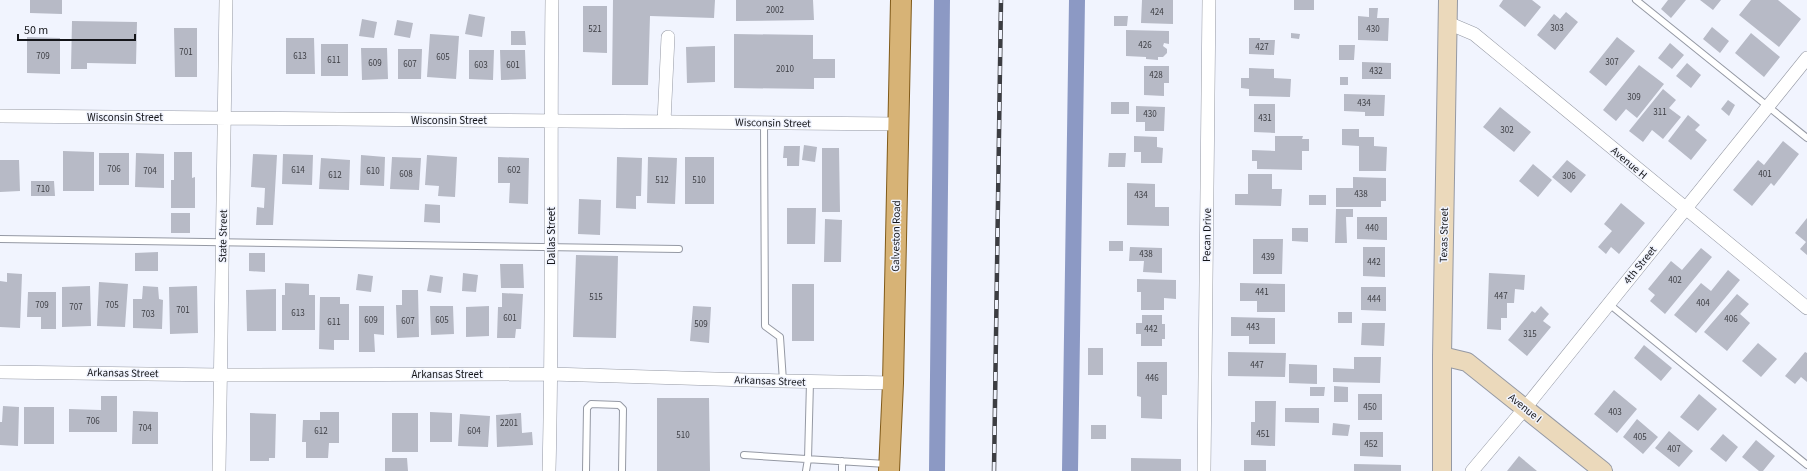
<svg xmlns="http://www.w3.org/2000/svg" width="1807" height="471" font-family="'Source Sans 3',sans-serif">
<rect width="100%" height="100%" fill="#f1f4fe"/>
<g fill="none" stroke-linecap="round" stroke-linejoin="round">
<!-- canal -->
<path stroke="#8c99c4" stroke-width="16" d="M937 471 942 0
M1070 471 1077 0"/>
</g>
<!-- building -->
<path fill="#b7bac6" d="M30 0H62V14L30 13Z
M613 0H715L714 18 650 16 648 85H612Z
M736 0H813L814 20 736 21Z
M1142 0H1173V24L1141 23Z
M1294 0H1314V10H1294Z
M1503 0H1532L1541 7 1525 27 1499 6Z
M1668 0H1686L1671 18 1661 9Z
M1700 0H1721L1713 10Z
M1751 0H1778L1801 19 1779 47 1739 15Z
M583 6H607V53L583 52Z
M1369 8H1378L1377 18H1389L1388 41 1358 40V16L1369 17Z
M1566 12 1578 22 1555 50 1537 35 1554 14 1560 19Z
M469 14 485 17 482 37 465 34Z
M1114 16H1128L1127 26H1114Z
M362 19 377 22 374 38 359 36Z
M397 20 413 23 410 38 394 35Z
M72 21 137 22 136 64 87 63V69H71Z
M1712 27 1729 41 1720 53 1703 39Z
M174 28H197V77H175Z
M1126 30 1169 31V44L1164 43 1163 46 1167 49V53L1163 57H1158V60L1146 59V57L1126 56Z
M511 31H525L526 45H511Z
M1291 33 1300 34 1299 39 1291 38Z
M1751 33 1780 57 1764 77 1735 53Z
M430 34 459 36 456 79 427 77Z
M734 34 813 35V59H835V78H814V89L734 88Z
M27 37 60 38V74L27 73Z
M1617 37 1635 51 1606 86 1589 72Z
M286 38H314L315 74H286Z
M1249 38H1260V40H1275L1274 55 1249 54Z
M1670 43 1684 55 1672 69 1658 58Z
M321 44H348V76H321Z
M1339 45H1355L1354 60H1339Z
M715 46V82L687 83 686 47Z
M361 48H387L388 79 362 80Z
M398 49H422L421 79H398Z
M469 50H494L493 80 469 79Z
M500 50H525L526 79 501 80Z
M1362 62 1391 63V79H1362Z
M1687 63 1701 75 1691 88 1676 76Z
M1639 65 1664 84 1637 118 1626 109 1616 121 1603 110Z
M1144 66H1169V83H1164V96L1144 95Z
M1249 68 1274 69V78L1291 79 1290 97 1249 96V89L1241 88V78H1249Z
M1340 77H1348V85H1340Z
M1663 89 1676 100 1669 108 1681 117 1663 139 1652 130 1643 142 1629 131Z
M1344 94 1385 95 1384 116H1365V112L1344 111Z
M1728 100 1735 105 1729 116 1721 109Z
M1111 102H1129V114H1111Z
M1254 104H1275V133L1254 132Z
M1136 106 1165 107 1164 131H1145V122H1136Z
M1500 107 1531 132 1514 152 1483 127Z
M1688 115 1700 125 1695 130 1707 140 1691 160 1668 141Z
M1342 129H1359V137H1374V146L1387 147 1386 171H1359V146L1342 145Z
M1134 136 1157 137V147L1163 148 1162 163H1141V152H1134Z
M1275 136H1303L1302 139H1309V151H1302V170L1257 169V161H1252V150L1275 151Z
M1783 141 1799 154 1774 186 1771 183 1752 206 1733 190 1758 160 1764 165Z
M804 145 817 147 815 162 802 160Z
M784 146H800L799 166H787V158H783Z
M822 148H839L840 212H822Z
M63 151 94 152V191H63Z
M174 152H192V178L195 177V208H171V180H174Z
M99 153H129V185H99Z
M136 153 164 154V188L135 187Z
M1109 153H1126L1125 167H1108Z
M253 154 277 155 273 225H256L257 207 264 208 265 188 251 187Z
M283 154 313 155 312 185 282 184Z
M361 155 385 157 384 186 360 185Z
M427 155 457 157 455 197 438 196 439 186 425 185Z
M392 157 421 158 419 190 390 189Z
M498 157 529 158 528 204 509 203 510 183H498Z
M617 157 642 158 641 196H636V209L616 208Z
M648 157 677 158 675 204 647 203Z
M685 157H714V204H685Z
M321 158 350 160 349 190 319 189Z
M0 160H19L20 191 0 192Z
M1567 160 1586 175 1571 193 1552 177Z
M1533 164 1552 180 1538 197 1519 181Z
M1248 174H1272V189H1282L1281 206 1235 205V194H1248Z
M1353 177 1386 178V201H1381V207H1336V188H1353Z
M31 181H54L55 196H31Z
M1127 183 1155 184V207H1169V226L1127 225Z
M1309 195H1326V205H1309Z
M579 199 601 200 600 235 578 234Z
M1621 203 1645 223 1619 254 1611 247 1606 254 1598 247 1612 231 1604 224Z
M425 204 440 205V223L424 222Z
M787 208H816L815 244H787Z
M1336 209H1353V217H1346L1347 243H1335Z
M171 213H190V233H171Z
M1357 217H1387V240L1357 239Z
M1807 218V255L1800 249 1806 242 1795 233Z
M825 219 842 220 841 262H824Z
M1292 228H1308V242L1292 241Z
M1253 239H1283L1282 274H1253Z
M1109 241H1123V251H1109Z
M1130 247 1162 248V273L1143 272 1144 261H1129Z
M1363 247H1385V277L1363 276Z
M1701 248 1712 257 1665 314 1650 301 1655 295 1648 289 1671 261 1682 270Z
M158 252V271H135V253Z
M249 253H265V272L249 271Z
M576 255 618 256 616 338 573 337Z
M500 264H523L524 288H501Z
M1728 270 1740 280 1696 333 1674 315 1701 283 1711 291Z
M7 273 22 274 20 328 0 327V281L7 282Z
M463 273 478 275 476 292 462 291Z
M1489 273 1525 275 1524 290 1515 289 1514 303H1507V318H1501V330L1487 329Z
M358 274 373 276 371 292 356 290Z
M430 275 443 277 441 293 427 291Z
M1137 279 1176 280V299L1164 298V310H1141V292H1137Z
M99 282 128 284 125 327 97 326Z
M285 283 309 284V295H315V330H282V295H285Z
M1240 283 1285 284V312H1257V301H1240Z
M792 284H814V341H792Z
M90 286 91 326 62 327V287Z
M143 286 158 287 159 299 163 300 162 329 133 328V299H142Z
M197 286 198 333 170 334 169 287Z
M1361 287H1386V311L1361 310Z
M276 289V331H247L246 290Z
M402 290H418L419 337 397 338 396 305H402Z
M28 292H56V329H41V317H27Z
M502 293 523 294 521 329H516L515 338H497L498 307H502Z
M1737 294 1749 304 1740 314 1750 323 1727 351 1704 332Z
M320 297H340V304H349V340H334V350L319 349Z
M359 306H384V335L374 334 375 352H359Z
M430 306H453L454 334 431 335Z
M489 306V336L466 337V307Z
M693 306 711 307 709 343 690 341Z
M1541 306 1549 314 1543 321 1551 327 1527 356 1508 340 1532 311 1535 313Z
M1338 312H1352V323H1338Z
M1142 315H1162V324H1165V339H1162V346H1141V334H1136V323H1142Z
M1231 317 1275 318V344H1249V336H1231Z
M1362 323H1385L1384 346 1361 345Z
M1758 343 1777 359 1761 377 1742 361Z
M1644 345 1672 368 1661 381 1634 358Z
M1088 348H1103V375H1088Z
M1228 352 1286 353 1285 377 1228 376Z
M1805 352 1807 353V382L1801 377 1795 384 1785 376Z
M1354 357H1381L1380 383 1333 382V368L1354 369Z
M1137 362H1167V395H1162V419L1141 418V397L1137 396Z
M1289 364 1317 365V384L1289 383Z
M1334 386 1348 387V402H1334Z
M1310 387H1325L1324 396H1310Z
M1614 390 1637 409 1617 433 1594 414Z
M1358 394H1382V420H1358Z
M1699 394 1717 409 1698 431 1680 417Z
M101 396H117V432H69V409L101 410Z
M657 398H709L710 471H657Z
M1255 401H1276L1275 446 1251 445V422H1255Z
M3 406 19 407 18 446 0 445V422H2Z
M24 407H54V444H24Z
M1285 408H1319V423L1285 422Z
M133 411 158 412V444H132Z
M320 412H339V443H329L328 458H306V442H302L303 420H320Z
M430 412 452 413V442H430Z
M250 413 276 414 275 458H269V461H250Z
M392 413H418V452H392Z
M521 413 522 433 532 432 533 445 497 447 496 415Z
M460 414 490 416 488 447 458 446Z
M1637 419 1658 437 1643 454 1623 437Z
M1333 423 1350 425 1348 436 1332 435Z
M1091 425H1106V439H1091Z
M1669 431 1693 451 1679 467 1655 448Z
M1360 432H1383V457L1360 456Z
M1723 434 1738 447 1726 462 1710 449Z
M1756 440 1775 456 1763 471H1759L1742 457Z
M1519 456 1537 471H1507Z
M385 458H407L408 471H385Z
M1131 458 1181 459V471H1131Z
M1244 460H1266V471H1244Z
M1354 464 1401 465V471H1354Z"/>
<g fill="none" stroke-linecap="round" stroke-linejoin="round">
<!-- lane casing -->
<g stroke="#9599a4" stroke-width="8">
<path id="lane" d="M1636 0 1807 138
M764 123 765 326 780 337 783 381
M0 239 679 249
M1609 304 1807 465
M744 455 886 464
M586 471 587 408 591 404 619 405 623 409 622 471
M806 471 808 459 810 382
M842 471V461"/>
</g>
<!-- street casing -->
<g stroke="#9599a4" stroke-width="14">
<path id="street" d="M1448 23 1474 34 1807 308
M0 116 899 124
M664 122 668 37
M0 372 221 375 551 374 783 381 893 383
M219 471 226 0
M549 471C553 314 550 157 552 0
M1204 471 1209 0
M1472 471 1525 408 1807 58"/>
</g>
<!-- secondary casing -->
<g stroke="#9599a4" stroke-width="20">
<path id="secondary" d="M1442 356 1467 362 1603 471
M1442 471V356L1448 0"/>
</g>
<!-- primary casing -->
<g stroke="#815b1a" stroke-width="22">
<path id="primary" d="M889 471 893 383 901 0"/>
</g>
<!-- lane -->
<use href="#lane" stroke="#fff" stroke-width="6"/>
<!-- street -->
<use href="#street" stroke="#fff" stroke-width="13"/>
<!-- secondary -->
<use href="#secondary" stroke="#ebd9bb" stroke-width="18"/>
<!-- primary -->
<use href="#primary" stroke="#d7b376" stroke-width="20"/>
<!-- rail casing -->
<g stroke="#3c3d42" stroke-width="4.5">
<path id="rail" d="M994 471 1001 0"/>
</g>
<!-- rail -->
<use href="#rail" stroke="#f1f4fe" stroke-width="3" stroke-dasharray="9" stroke-linecap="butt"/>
</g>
<g text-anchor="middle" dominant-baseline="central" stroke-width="3" stroke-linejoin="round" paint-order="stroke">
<!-- number labels -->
<g font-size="9" fill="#3d3e44">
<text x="775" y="10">2002</text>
<text x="1157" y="12">424</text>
<text x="1557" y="28">303</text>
<text x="595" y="29">521</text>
<text x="1373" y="29">430</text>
<text x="1145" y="45">426</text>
<text x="1262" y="47">427</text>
<text x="186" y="52">701</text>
<text x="43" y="56">709</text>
<text x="300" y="56">613</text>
<text x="443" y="57">605</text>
<text x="334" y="60">611</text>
<text x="1612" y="62">307</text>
<text x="375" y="63">609</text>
<text x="410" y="64">607</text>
<text x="481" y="65">603</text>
<text x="513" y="65">601</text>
<text x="785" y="69">2010</text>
<text x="1376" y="71">432</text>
<text x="1156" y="75">428</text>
<text x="1634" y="97">309</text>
<text x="1364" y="103">434</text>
<text x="1660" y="112">311</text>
<text x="1150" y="114">430</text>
<text x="1265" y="118">431</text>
<text x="1507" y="130">302</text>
<text x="114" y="169">706</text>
<text x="298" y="170">614</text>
<text x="514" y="170">602</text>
<text x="150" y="171">704</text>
<text x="373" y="171">610</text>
<text x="406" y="174">608</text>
<text x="1765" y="174">401</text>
<text x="335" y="175">612</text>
<text x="1569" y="176">306</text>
<text x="662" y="180">512</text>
<text x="699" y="180">510</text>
<text x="43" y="189">710</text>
<text x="1361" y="194">438</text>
<text x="1141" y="195">434</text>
<text x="1372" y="228">440</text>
<text x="1146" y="254">438</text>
<text x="1268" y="257">439</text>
<text x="1374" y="262">442</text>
<text x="1675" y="280">402</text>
<text x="1262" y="292">441</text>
<text x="1501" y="296">447</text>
<text x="596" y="297">515</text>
<text x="1374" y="299">444</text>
<text x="1703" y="303">404</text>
<text x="42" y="305">709</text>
<text x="112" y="305">705</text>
<text x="76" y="307">707</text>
<text x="183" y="310">701</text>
<text x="298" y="313">613</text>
<text x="148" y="314">703</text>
<text x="510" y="318">601</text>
<text x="1731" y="319">406</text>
<text x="371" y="320">609</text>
<text x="442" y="320">605</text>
<text x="408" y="321">607</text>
<text x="334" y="322">611</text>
<text x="701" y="324">509</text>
<text x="1253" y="327">443</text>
<text x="1151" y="329">442</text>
<text x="1530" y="334">315</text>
<text x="1257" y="365">447</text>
<text x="1152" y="378">446</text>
<text x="1370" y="407">450</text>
<text x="1615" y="412">403</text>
<text x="93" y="421">706</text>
<text x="509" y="423">2201</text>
<text x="145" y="428">704</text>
<text x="321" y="431">612</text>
<text x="474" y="431">604</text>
<text x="1263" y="434">451</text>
<text x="683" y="435">510</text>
<text x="1640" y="437">405</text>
<text x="1371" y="444">452</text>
<text x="1674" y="449">407</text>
</g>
<!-- street labels -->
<g font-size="11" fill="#141519" stroke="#f1f4fe">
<text x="125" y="117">Wisconsin Street</text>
<text x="449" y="120">Wisconsin Street</text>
<text transform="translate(773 123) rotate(1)">Wisconsin Street</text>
<text transform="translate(1629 163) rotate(40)">Avenue H</text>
<text transform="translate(1207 235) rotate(-89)">Pecan Drive</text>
<text transform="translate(1444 235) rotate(-89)">Texas Street</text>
<text transform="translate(223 236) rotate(-89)">State Street</text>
<text transform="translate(551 236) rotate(-90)">Dallas Street</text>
<text transform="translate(896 236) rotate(-89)">Galveston Road</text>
<text transform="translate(1640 265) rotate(-51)">4th Street</text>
<text transform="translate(123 373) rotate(1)">Arkansas Street</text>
<text x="447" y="374">Arkansas Street</text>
<text transform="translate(770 381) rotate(2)">Arkansas Street</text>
<text transform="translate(1525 408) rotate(39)">Avenue I</text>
</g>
</g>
<!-- scale -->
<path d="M18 34v6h117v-6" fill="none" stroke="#141519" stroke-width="2"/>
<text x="24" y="34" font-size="12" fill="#141519" stroke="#f1f4fe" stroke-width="3" paint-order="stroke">50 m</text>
</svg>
